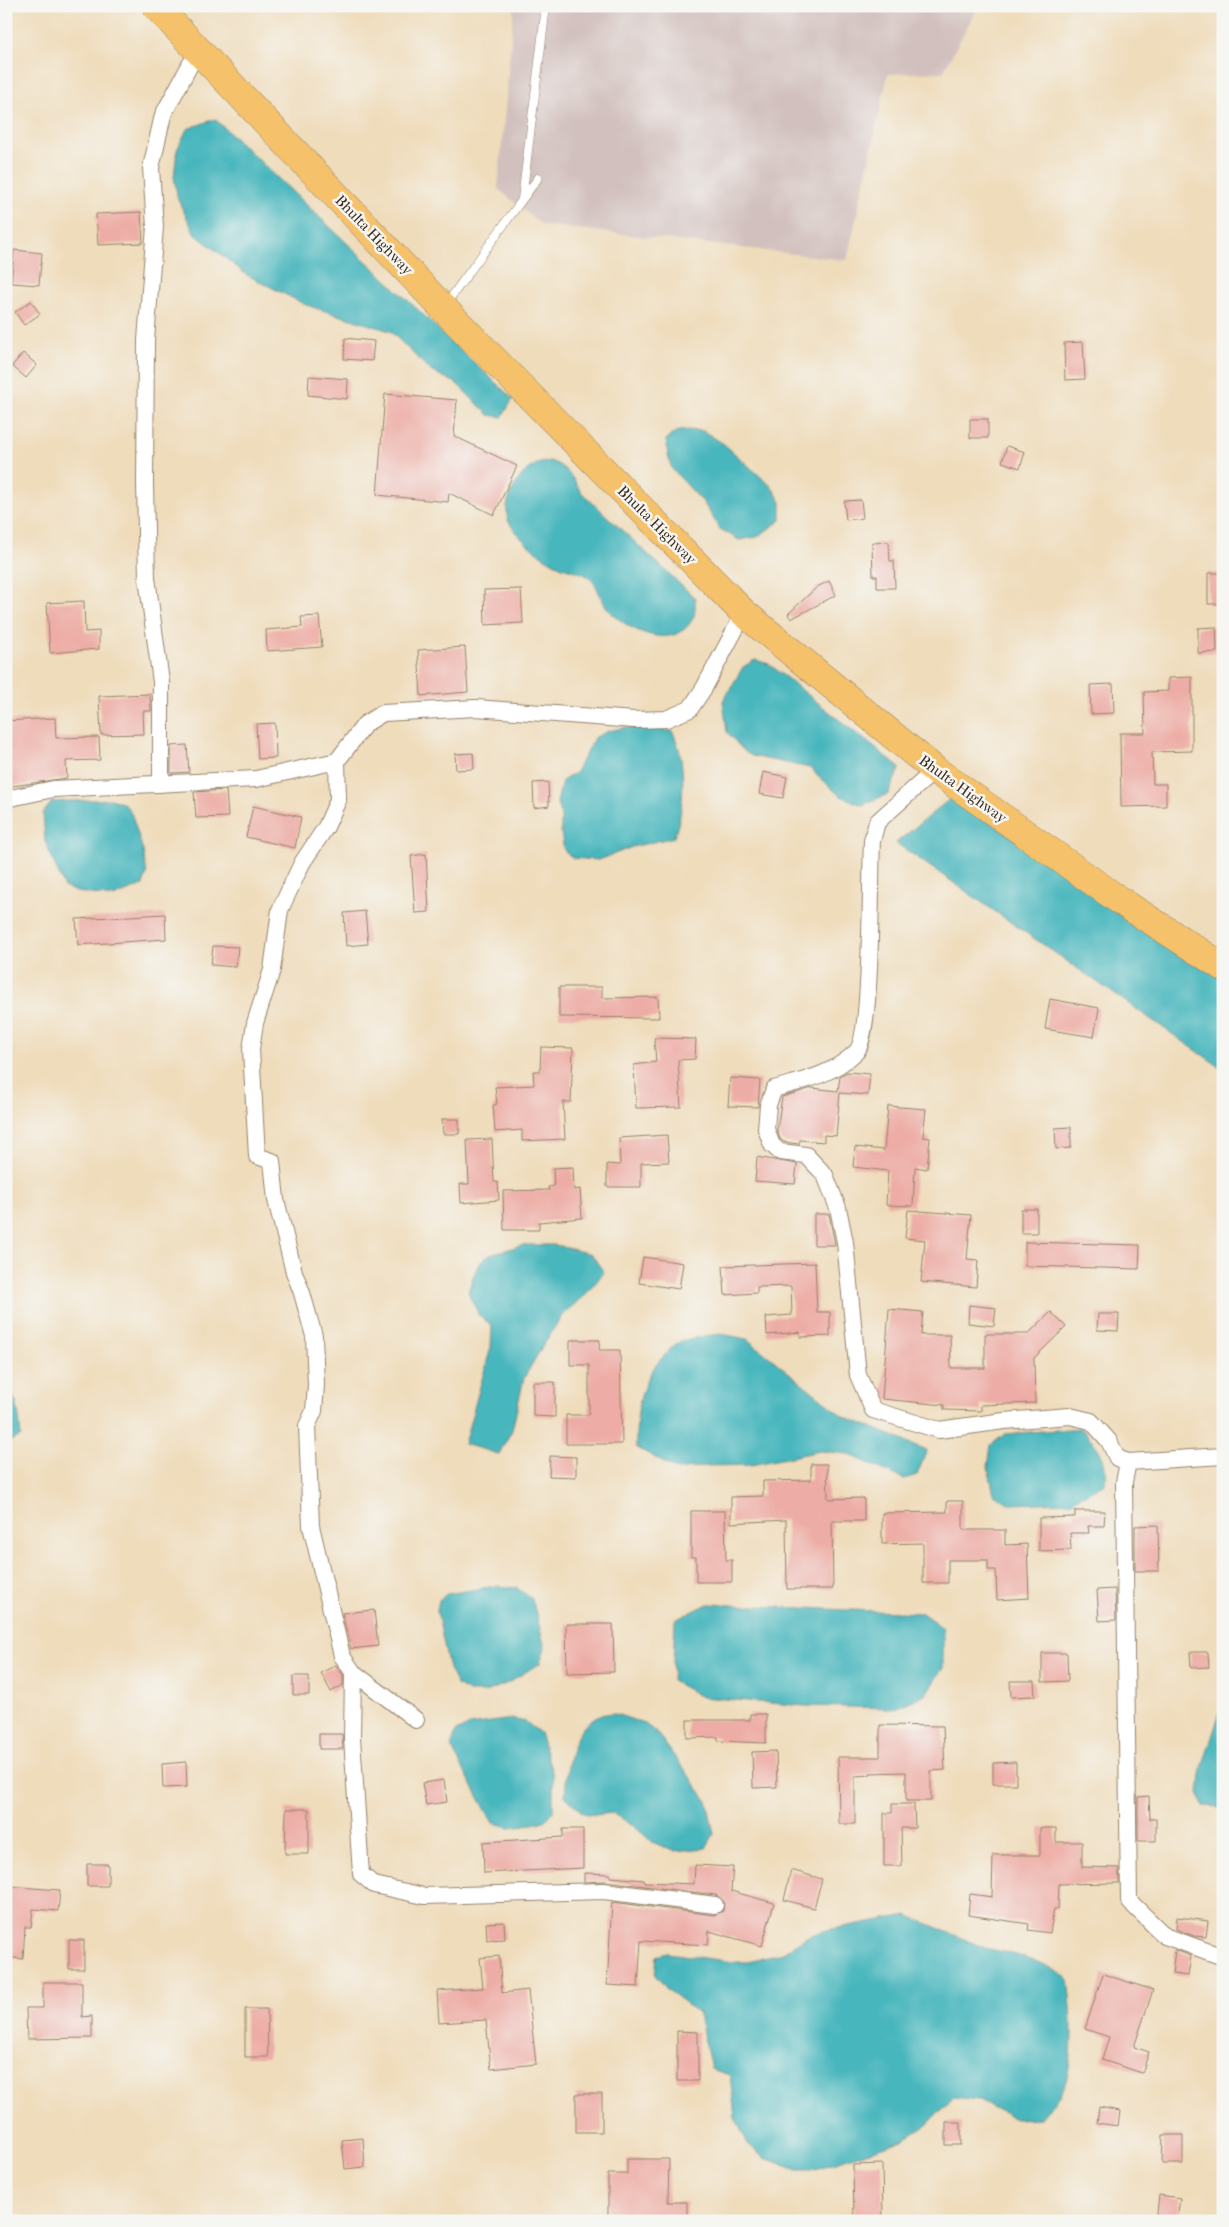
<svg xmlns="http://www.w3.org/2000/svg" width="1229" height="2227" font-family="'IM FELL French Canon',serif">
<rect width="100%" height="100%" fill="#f6f6f2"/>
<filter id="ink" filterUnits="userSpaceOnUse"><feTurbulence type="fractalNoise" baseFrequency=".02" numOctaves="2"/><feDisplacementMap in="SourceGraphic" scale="10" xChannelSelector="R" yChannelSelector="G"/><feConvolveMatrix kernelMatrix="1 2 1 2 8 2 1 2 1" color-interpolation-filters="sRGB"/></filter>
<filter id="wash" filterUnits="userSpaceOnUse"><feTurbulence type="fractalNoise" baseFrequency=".0096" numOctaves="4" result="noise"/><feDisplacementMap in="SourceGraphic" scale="20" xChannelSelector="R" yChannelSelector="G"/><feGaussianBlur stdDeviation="1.12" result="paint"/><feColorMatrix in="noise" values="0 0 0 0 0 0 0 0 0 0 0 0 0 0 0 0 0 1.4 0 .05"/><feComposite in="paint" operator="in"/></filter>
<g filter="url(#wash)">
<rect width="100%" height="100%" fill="#efdcbb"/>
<!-- industrial -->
<path fill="#d1c0bd" d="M514 6H978L943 72 888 74 847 260 542 225 498 189Z"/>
<!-- water -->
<path fill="#47b6bd" stroke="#41706e" d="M215 119 513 399 502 417 489 415 456 383 431 371 390 331 306 305 247 275 195 234 178 200 174 177 177 150 187 129Z
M685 430 703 431 724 444 771 486 781 502V520L757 537 739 540 720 529 703 502 672 469 668 456 666 440 675 432Z
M550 461C566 466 573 478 581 492L695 598C695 604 696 615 692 620 673 652 627 631 608 609 601 601 599 588 591 579 585 572 569 570 560 566 542 558 519 540 509 522 502 508 513 485 523 474 530 466 540 462 550 461Z
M755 660 769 664 900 768 888 794 862 805 839 795 810 768 752 756 744 751 727 732 723 701 743 667Z
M627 727 672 731C687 757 685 809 674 837L632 847 599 860 572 858 564 850 561 832V816L557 803 562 781 576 772 594 738 608 731Z
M952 797 1223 975V1069L896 843Z
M111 799 125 804 132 815 143 851 147 874 143 885 113 897 77 892 64 887 45 841 43 813 52 802Z
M524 1245H555L591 1254 604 1272 588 1292 561 1317 542 1347 524 1378 512 1430 499 1454 464 1444 491 1347 492 1326 479 1315 468 1292C481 1251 485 1256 524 1245Z
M721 1334 747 1339 843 1416 927 1450 917 1475 904 1479 848 1454 820 1451 751 1465 706 1466 677 1470 636 1447C636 1412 639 1380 665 1355 668 1352 672 1347 676 1344 689 1337 706 1336 721 1334Z
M6 1387C19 1397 19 1421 21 1436L6 1443Z
M1081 1428C1099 1448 1107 1456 1105 1483L1070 1502 1010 1504 994 1494 988 1467 991 1445 1005 1434Z
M496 1586 517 1588 532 1599 545 1648 540 1663 508 1683 486 1692H469L457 1685 449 1669 437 1611 439 1600 447 1594Z
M708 1604 922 1613 943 1628V1668L925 1695 895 1708 805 1706 702 1697 672 1681 675 1620Z
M1223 1703V1807L1203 1806 1199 1792 1202 1768Z
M613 1713 645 1724 657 1733 707 1800 714 1834 706 1848 674 1851 652 1842 634 1826 613 1813 595 1815 583 1813 565 1796C567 1769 569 1734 594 1718 599 1714 608 1714 613 1713Z
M512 1719 526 1722 540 1733 553 1775V1813L544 1821 532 1824 510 1827 493 1823 451 1747 456 1732 470 1725Z
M907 1915 985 1948 1017 1955 1046 1965 1068 1978C1072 2012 1076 2053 1064 2087 1060 2097 1047 2109 1040 2118L1015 2119 979 2100 954 2097 927 2125 903 2140 812 2170H797L765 2158 748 2145 735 2117 730 2075 711 2069 699 2014 668 1990 655 1975 657 1956 668 1953 733 1962H748L783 1953 808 1936 827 1930Z"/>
<g id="blocks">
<!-- building -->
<path fill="#edada6" d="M141 212 143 243 98 245 96 214Z
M14 250 42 253 39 285 11 283Z
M31 301 40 314 24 325 15 312Z
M345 338 374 341 372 361 344 359Z
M1083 342 1085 379 1065 380 1064 343Z
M23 353 37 365 26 378 12 366Z
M309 376 348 379 347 399 308 395Z
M385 394 457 400 454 436 517 466 494 515 449 493 448 502 377 495Z
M970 419H988V438H970Z
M1007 446 1025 452 1020 468 1002 462Z
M861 500 863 518 846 520 844 501Z
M889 542 890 561H894L895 588H877V576H873L872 543Z
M1208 573H1223V604H1208Z
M829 581 836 595 791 619 788 614 817 587Z
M521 589 523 623 485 625 484 590Z
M84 601 85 632 99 631V649L50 653 47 603Z
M319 616 322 647 267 651 266 630 302 627 301 617Z
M1216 627 1217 652 1198 653V628Z
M465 647 468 692 421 696 418 650Z
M1192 677V751L1152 752 1153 784H1166V806L1121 807 1120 733H1145L1144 692 1168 691V678Z
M1113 684 1114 713 1091 714 1090 685Z
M150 694 151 711H143L144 734 101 735 99 696Z
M55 718 56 738 99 737 100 760 66 761 67 778 6 787V721Z
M275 723 276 758 258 759 256 724Z
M187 745 189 772 171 773V746Z
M473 753 474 769 456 770 455 754Z
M763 772 787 777 783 798 759 794Z
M548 782 549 806 534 808 533 783Z
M226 790 228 817 196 818 194 792Z
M253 806 301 817 295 848 246 837Z
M426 854 429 912 415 913 411 856Z
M365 911 368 944 346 946 344 913Z
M165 914 166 939 78 945 76 919Z
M213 946 238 947 236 967 211 965Z
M559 987H602V998L658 997 659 1018 559 1017Z
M1050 999 1099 1008 1094 1037 1045 1029Z
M654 1038 696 1039 695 1059 678 1060 681 1107 636 1108 634 1065 656 1062Z
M541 1047 573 1048 571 1102H563L565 1139 522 1141V1130L495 1132 493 1105 497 1104 495 1087 534 1085 533 1071H540Z
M847 1072 870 1074 868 1095 840 1093 836 1136 824 1135V1142L800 1140 799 1144 784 1142 780 1139 777 1130 782 1097 812 1088 838 1091 840 1076Z
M730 1078 760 1080 758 1107 728 1106Z
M888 1106 926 1109 923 1137 930 1138 927 1169 915 1167 913 1206 886 1205 888 1171 853 1167 855 1147 884 1150Z
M442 1119H459V1134H443Z
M1071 1127V1148L1056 1149 1055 1128Z
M667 1135 669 1162 641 1163V1187H607V1164L620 1165 619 1138Z
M492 1139 494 1182H498L499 1200 461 1203 460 1184H469L467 1140Z
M757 1157 797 1164 795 1184 755 1181Z
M573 1167 574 1190 580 1189 582 1218 539 1222V1230H504L503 1191 549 1190 548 1187 554 1186 553 1168Z
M1021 1209H1037V1233H1021Z
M908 1210 971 1215 967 1259 978 1260 976 1287 921 1282 925 1240 905 1238Z
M814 1214H829L835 1245H814Z
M1025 1242 1140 1245 1139 1269 1025 1266Z
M643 1257 683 1263 679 1289 639 1283Z
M815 1263 817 1312H830V1336L800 1337V1332L767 1335 766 1317 792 1315 791 1286 757 1287V1293L725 1295 723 1266Z
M969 1305 996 1308 994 1326 968 1323Z
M889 1309 923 1312 921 1335H950L951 1368H985V1334H1028L1051 1312 1066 1327 1034 1358 1035 1403 981 1405V1411L944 1410V1405L882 1399Z
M1098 1314H1119L1118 1331 1097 1330Z
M570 1340H600L599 1350H620L622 1444H566V1415H589V1365H570Z
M533 1382H555V1417L533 1416Z
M550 1456 576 1457V1477L549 1476Z
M811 1464H827L828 1499 864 1498V1521H832L833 1589H787L786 1520 731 1523V1497L763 1496V1481L811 1480Z
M947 1501H963V1530H1005V1545L1027 1544 1029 1598 997 1600 996 1570H988V1560H948V1583H923V1543L882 1544V1513L947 1512Z
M691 1511H725L726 1560H732V1582H696V1557H691Z
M1075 1511H1105L1104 1526H1088L1089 1533H1070L1071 1550 1039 1551V1518L1075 1517Z
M1158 1525 1159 1571H1135V1526Z
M1115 1589 1116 1620 1099 1621 1097 1590Z
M374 1610 378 1646 351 1649 342 1613Z
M566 1624H613L614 1672 567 1673Z
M1190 1652H1208L1209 1667 1191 1668Z
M1042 1653H1067L1068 1681 1042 1682Z
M336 1665 343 1675V1685L331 1692 321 1673Z
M293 1676H309V1695H293Z
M1010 1681H1034L1035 1696 1011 1697Z
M750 1714H766V1743L718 1741V1737L687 1738V1720H750Z
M880 1725 943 1726 945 1770 931 1771V1801H906V1772L870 1773V1775L855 1776V1824H839L838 1757H880Z
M319 1734H342L343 1749H319Z
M776 1751 777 1787 753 1788 752 1752Z
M186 1762 187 1787 163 1788 162 1764Z
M1016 1762V1784H993V1763Z
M444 1780 447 1802 426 1805 422 1783Z
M1149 1796 1150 1819H1156V1841H1138V1797Z
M892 1804H914L915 1828H901L902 1866H884V1813H892Z
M286 1809H309V1854H285Z
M1040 1828H1056V1842H1082V1867L1119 1868V1883L1059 1884 1058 1909H1054L1050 1933 1028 1930 1029 1924 968 1915 970 1894 992 1897 993 1855H1040Z
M563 1829H583V1868L484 1873 483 1842 563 1837Z
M87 1864H108V1886H87Z
M695 1865 733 1867 731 1891 774 1903 762 1946 709 1931 708 1945 641 1941 638 1987 607 1985 612 1902 714 1915 723 1911 724 1902 716 1895 605 1881 584 1882V1873L610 1874V1877L645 1880V1882L694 1884Z
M791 1870 822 1879 814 1908 784 1900Z
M6 1886 60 1890 58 1911 33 1909 31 1927H25L23 1959 6 1957Z
M1177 1917 1208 1921 1206 1937 1194 1936 1176 1929Z
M504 1922 505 1939 487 1940 486 1923Z
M69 1940H84V1969H69Z
M1175 1950 1191 1956 1188 1976 1172 1974Z
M499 1956 502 1993 528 1990 536 2064 491 2069 486 2020 439 2023 437 1991 483 1988 480 1958Z
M1103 1974 1153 1990 1134 2047 1149 2052 1142 2073 1102 2060 1109 2037 1085 2029Z
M43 1982H82V2017L92 2016V2038L27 2039 26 2008H43Z
M245 2009H267L268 2057H245Z
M677 2031 698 2032V2081H677Z
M576 2094H602V2132H576Z
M1099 2107 1120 2111 1118 2126 1097 2123Z
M946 2122H961V2145H946Z
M1163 2135H1183V2164H1162Z
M363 2138 365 2167 345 2169 342 2140Z
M627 2159H669L668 2202H687V2221H608V2174H627Z
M882 2164 883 2221H854L853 2165Z
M1159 2195 1180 2198 1177 2221H1156Z"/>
</g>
</g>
<g filter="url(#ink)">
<use href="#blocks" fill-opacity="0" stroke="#95836c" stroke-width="1"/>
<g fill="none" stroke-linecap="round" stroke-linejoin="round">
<!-- lane casing -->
<g stroke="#95836c" stroke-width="9">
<path id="lane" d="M522 199 546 6
M446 304 538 178"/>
</g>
<!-- street casing -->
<g stroke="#95836c" stroke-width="18">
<path id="street" d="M337 761 338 800 326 827 302 863 280 910 272 970 255 1023 251 1049 257 1156 272 1161 276 1200 294 1272 302 1293 314 1336 316 1385 314 1411 307 1426 311 1526 342 1656 353 1672 416 1720
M935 770 877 822 872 841C870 874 873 1036 856 1052 832 1075 805 1080 774 1089L768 1105 766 1129 772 1145 780 1152 806 1155 825 1175 838 1208 845 1242 858 1375 873 1410 939 1430 1004 1421 1070 1416 1091 1421 1109 1441 1117 1458 1128 1462 1223 1456
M161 784V682L147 578 145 483 146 340 155 227 151 168 163 115 198 50
M6 799 53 789 256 779 337 761 365 724 383 713 476 708 634 720 666 719 690 709 704 688 744 613
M1128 1462 1124 1482 1129 1901 1165 1936 1223 1957
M353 1672 352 1738 361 1874 374 1885 424 1896 604 1891 715 1905"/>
</g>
<!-- highway casing -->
<g stroke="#95836c" stroke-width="29">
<path id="highway" d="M156 6 443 308 744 613 935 770 1119 900 1223 967"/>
</g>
<!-- lane -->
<use href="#lane" stroke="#fff" stroke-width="8"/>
<!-- street -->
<use href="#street" stroke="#fff" stroke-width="16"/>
<!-- highway -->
<use href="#highway" stroke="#f5c16b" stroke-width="28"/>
</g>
</g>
<g text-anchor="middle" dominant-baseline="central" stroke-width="5" stroke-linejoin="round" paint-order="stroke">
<!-- street labels -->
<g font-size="15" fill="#3b2a1e" stroke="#f6f6f2">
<text transform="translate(374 235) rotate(46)">Bhulta Highway</text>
<text transform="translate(657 525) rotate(45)">Bhulta Highway</text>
<text transform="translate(963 789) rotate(36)">Bhulta Highway</text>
</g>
</g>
<!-- margin -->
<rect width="1229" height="2227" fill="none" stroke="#f6f6f2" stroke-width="25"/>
</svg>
